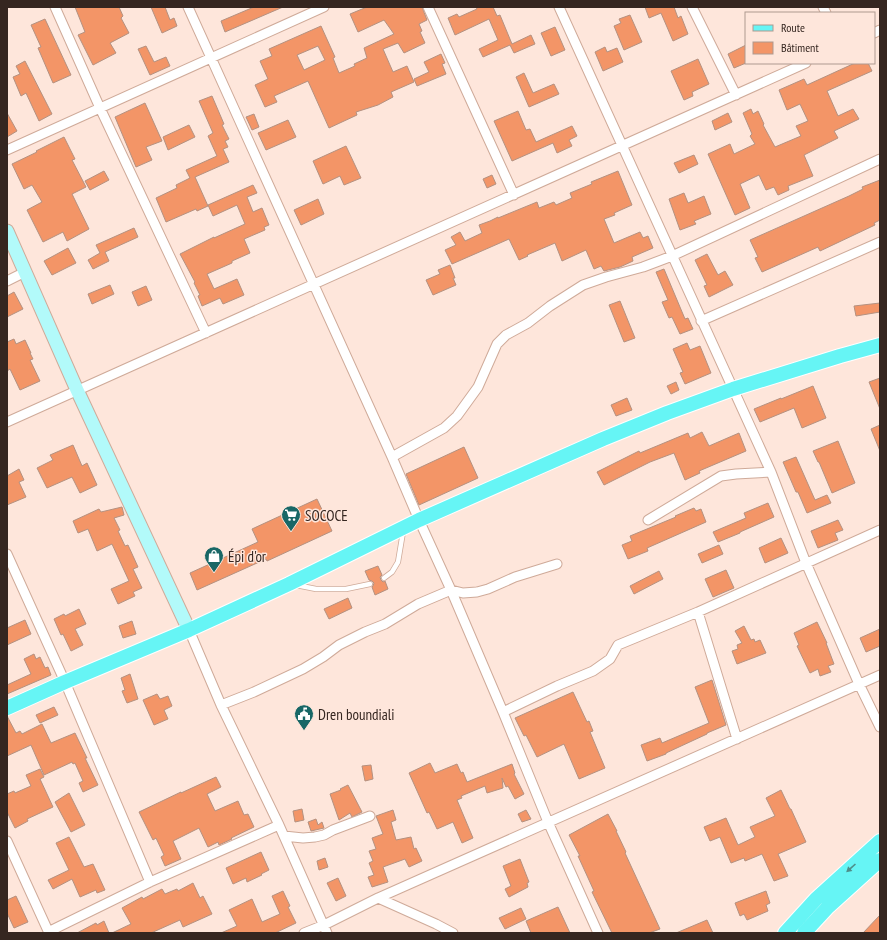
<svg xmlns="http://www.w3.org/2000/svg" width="887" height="940" font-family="'PT Sans Narrow',sans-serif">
<rect width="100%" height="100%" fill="#fee6db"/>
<!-- building -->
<path fill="#f39567" stroke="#b49180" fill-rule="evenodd" d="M75 7H119L123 16 121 18 129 33 110 43 116 53 93 65 78 35 85 32Z
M151 7H165L170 20 174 18 177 26 162 33Z
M254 7H283L225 32 221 21Z
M367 7H422L427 20 419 24 422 31 420 32 425 43 404 53 398 43 383 49 393 72 407 66 414 82 391 92 393 97 378 105 356 112 357 115 329 128 308 81 274 96 277 102 265 107 255 85 268 79 260 61 272 56 269 49 321 26 335 57 333 58 339 73 355 66 354 64 367 58 364 48 394 34 384 20 358 32 350 14ZM318 46 325 60 304 70 297 55Z
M476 7H493L497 16 500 15 512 44 531 35 535 44 514 53 510 45 483 57 479 49 498 40 489 19 455 35 448 18 457 14 459 17 477 9Z
M645 7H674L678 18 681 16 688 34 673 41 661 13 649 18Z
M630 15 642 42 624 50 614 26 621 23 619 19Z
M45 19 71 75 53 83 38 48 41 47 31 25Z
M555 27 565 50 551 56 541 33Z
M746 45V63L734 68 728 54Z
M146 46 154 62 166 57 170 66 150 75 138 49Z
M605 47 607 52 617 48 623 62 603 71 595 52Z
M441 54 445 63 442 64 446 74 417 86 414 79 429 72 424 62Z
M698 59 709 84 692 92 693 96 684 100 671 71Z
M25 61 52 114 39 121 26 93 21 96 13 77 20 74 16 66Z
M855 63H868L872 71 827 91 838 116 853 109 859 119 834 131 838 138 804 155 813 176 788 186 789 190 778 195 774 187 766 190 759 175 740 184 750 208 735 215 708 154 730 144 734 154 755 144 750 136 752 134 743 113 751 109 753 114 758 111 764 124 763 125 775 147 801 136 796 126 808 121 800 104 787 110 779 90 804 79 807 85Z
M524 73 533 93 554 84 559 94 529 107 516 77Z
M212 96 224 124 222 125 229 139 225 141 228 147 223 149 229 162 195 177 208 206 197 211 196 209 166 222 156 198 177 188 176 185 190 178 186 170 217 156 208 136 213 133 199 101Z
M145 103 162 141 146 147 152 160 136 167 115 117Z
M518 111 526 130 530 129 536 142 572 126 577 136 569 140 572 146 557 153 553 143 512 161 494 121Z
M7 113 17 131 7 137Z
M728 113 732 122 715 130 712 121Z
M254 114 259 127 252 130 246 117Z
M288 120 296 137 266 150 258 133Z
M189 125 195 137 168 150 163 137Z
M64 137 75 159 72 160 86 187 72 194 89 229 67 241 63 232 43 242 27 210 42 202 32 185 24 189 12 164 37 152 36 151Z
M346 146 361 178 344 185 340 176 323 184 313 161Z
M694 155 698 164 679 173 674 163Z
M104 171 109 180 90 190 85 181Z
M618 171 632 205 614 213 615 215 604 219 614 243 640 232 643 238 648 236 653 248 632 257 633 261 620 267 604 271 601 266 594 269 586 250 562 261 555 243 527 255 528 256 519 260 509 239 452 264 445 250 456 245 451 237 460 232 465 241 482 233 479 225 490 221 498 217V218L537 202 539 208 554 202 556 205 572 198 570 193 592 184 591 182Z
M492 175 496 184 487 188 483 179Z
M880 180V220L874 223 875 225 820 251 818 247 762 272 755 258 758 257 750 240 849 196 863 189 862 187Z
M253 185 257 193 247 197 253 212 262 208 269 225 264 227 265 230 244 239 250 253 232 261V263L207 274 214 289 237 279 244 295 223 304 220 298 202 306 198 296 200 295 194 283 195 282 180 254 214 237V238L245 224 237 205 213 216 208 205Z
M684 193 688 203 704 196 711 214 694 221 696 224 680 230 669 199Z
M318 199 324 214 301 225 294 210Z
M134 228 138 237 105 252 109 261 93 269 88 260 100 253 96 245Z
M68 248 76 263 52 275 44 261Z
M707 254 718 275 725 271 733 285 709 297 704 286 707 285 695 260Z
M450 265 455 278H453L456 285 433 295 426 280 440 274 438 270Z
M664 269 685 319 688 318 693 329 680 334 672 317 669 318 662 302 668 300 656 272Z
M110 285 114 294 92 304 88 294Z
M146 286 152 300 138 306 132 292Z
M14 292 23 309 7 317V296Z
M620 301 635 338 624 342 609 305Z
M880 303V312L856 316 854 306Z
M14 339 16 344 25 340 31 353H30L33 359 30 360 40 381 20 390 10 369 7 371V342Z
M687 343 690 350 700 346 711 373 685 384 680 373 683 372 673 349Z
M880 378V409L869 382Z
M676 382 679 390 671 394 667 386Z
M813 386 826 418 802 428 794 408 760 422 754 409 781 398V399Z
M627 398 632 410 616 416 611 405Z
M880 425V451L871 429Z
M702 432 709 446 739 433 746 451 699 471 700 473 685 480 674 453 650 462 604 485 597 472 639 451 640 453 688 433 690 438Z
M838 441 855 483 832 493 819 462H818L813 451Z
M73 445 82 466 87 463 97 485 80 493 72 477 47 488 37 468 53 460 50 455Z
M464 447 478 478 419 505 406 474Z
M796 457 815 500 827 495 831 503 807 513 798 492H796L783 462Z
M19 469 24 480 19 482 26 497 7 505V476Z
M317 499 332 531 267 561 266 559 197 590 190 573 258 542 252 529Z
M768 503 774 517 740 532V533L718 542 713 532 746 518 744 513Z
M122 507 124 515 114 518 120 530 118 531 125 546 128 545 138 567 133 569 142 588 133 592 135 596 118 604 111 589 129 581 112 544 97 551 88 529 78 533 73 521 99 509 101 512Z
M694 508 696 511 701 509 706 522 647 548 648 551 628 559 622 545 632 541 630 536 676 517 675 516Z
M838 520 843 530 835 533 838 540 818 548 811 531Z
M781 538 788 553 765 563 759 548Z
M719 545 723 554 702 563 698 554Z
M378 566 382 575 380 577 381 580 383 582 385 581 388 589 375 595 372 587 373 586 374 583 372 581 369 580 365 571Z
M726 570 734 588 713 597 705 579Z
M659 571 663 579 634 594 630 586Z
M348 598 352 608 329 619 324 609Z
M79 609 86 624 75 629 83 645 71 651 63 634 61 635 54 619 64 614 65 616Z
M25 620 31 634 7 645V628Z
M132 621 136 634 123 638 119 626Z
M817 622 827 643H826L834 664 828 666 831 672 820 676 818 669 810 673 797 646 799 645 794 633Z
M744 626 751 640 754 639 755 642 760 640 766 653 737 664 732 651 738 649 737 645 742 643 735 631Z
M880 629V646L866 652 860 638Z
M34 654 36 659 40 657 45 668 48 667 51 675 7 694V685L31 674 24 659Z
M130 674 138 699 127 703 122 691 125 690 121 678Z
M712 680 726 725 707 733V734L666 753V754L647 761 641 745 660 738 662 743 709 723 695 687Z
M573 692 587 722 589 721 593 731 590 732 605 768 579 779 564 744 537 757 526 735 524 736 515 718Z
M157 694 160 699 168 696 172 706 164 710 168 719 154 725 143 700Z
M54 707 58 715 40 723 36 715Z
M7 716 16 733 20 731 22 734 42 724 51 743 75 733 87 758H85L98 785 83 792 79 783 83 781 75 763 73 764 72 762 44 775 31 745 7 756Z
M430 763 435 773 457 764 461 773 463 772 467 782 512 764 515 773 514 774 524 794 515 799 508 786 506 787 502 778 503 788 487 793 485 786 461 796 462 798 457 800 473 838 462 843 453 822 437 829 429 812 427 813 409 773Z
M371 765 373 779 365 781 362 766Z
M40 769 44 777 40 779 53 807 27 819 28 821 15 828 7 812V794L14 791 15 793 31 786 26 775Z
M216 777 221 787 207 794 215 811 238 801 244 815 248 814 254 827 231 838 232 839 219 845 218 842 208 847 199 828 173 841 181 859 165 866 161 857 164 855 156 838 153 840 139 812 181 792V793Z
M348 785 362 812 352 817 350 813 339 820 330 794 341 790 340 789Z
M781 790 790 809H791L806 842 778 854 788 876 774 881 762 854 745 861 744 858 731 863 720 837 710 841 704 827 726 818 738 845 755 837 750 827 775 816 766 798Z
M69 793 85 825 71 832 55 802Z
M302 809 304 820 295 822 293 811Z
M393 810 396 820 391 822 396 840 411 837 414 849 416 848 422 861 409 867 405 859 383 867 388 882 372 887 368 877 374 875 369 863 373 861 369 851 376 849 372 838 383 834 376 816Z
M526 810 531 819 522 822 518 814Z
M608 814 617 831H616L626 852 625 853 660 929 649 933H612L592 892 594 891 578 856H580L569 835Z
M316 819 318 825 322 822 324 828 311 831 308 822Z
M69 837 84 867 93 864 105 890 97 893 96 890 80 897 72 879 53 889 48 880 69 870 56 843Z
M261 852 269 870 261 874 262 875 247 882 246 878 233 884 226 868Z
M325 858 328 867 319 870 317 861Z
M520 859 529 882 527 883 528 887 509 897 505 889 511 886 503 866Z
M338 878 346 896 336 901 327 883Z
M193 883 200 898 203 896 212 914 183 927 180 920 151 933H112L131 924 122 908 142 897 143 899 162 889 165 894 177 889 178 891Z
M283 891 290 906 288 907 296 923 275 933H221L237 926 229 910 252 899 262 922 280 914 272 896Z
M766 891 770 903 766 905 768 911 747 920 744 914 740 916 735 903Z
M16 896 28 922 14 928 7 913V900Z
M558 907 570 933H531L526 921Z
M521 908 526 919 505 929 499 918Z
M880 915V933H863Z
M707 920 713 933H676Z
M104 921 109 933H77L96 923 97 925Z"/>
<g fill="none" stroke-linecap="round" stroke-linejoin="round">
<!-- lane casing -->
<g stroke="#cfaa99" stroke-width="6">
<path id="lane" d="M384 578 392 572 398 562 403 532
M296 585 316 589H346L370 584"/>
</g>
<!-- street casing -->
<g stroke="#cfaa99" stroke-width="11">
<path id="street" d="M55 7 100 108 206 333
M188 7 392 457 419 520 451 590 503 712 548 822 598 933
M428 7 514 195
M559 7 771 472 806 563 859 684 880 727
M692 7 736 95
M823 7 826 13
M874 33 880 30
M7 150 324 7
M7 281 25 272
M701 321 880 242
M7 422 806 63
M392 457 444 428 457 416 478 387 497 344 506 335 528 323 550 306 583 285 606 277 643 267 672 256 880 159
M648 520 721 476 736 474 771 472
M7 554 65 682 150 882
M698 612 737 739
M189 630 221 705 279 825 327 933
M221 705 254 692 303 669 323 657 339 645 365 632 385 624 418 604 451 590 463 593 477 592 488 589 515 577 557 564
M503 712 557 686 593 671 610 659 618 645 698 612 880 530
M284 836 303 838 315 837 324 835 333 830 370 816
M7 841 49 933
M378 898 436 924 453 933
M48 932 150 882 279 825
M304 933 324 925 378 898 880 675"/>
</g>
<!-- secondary casing -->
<g stroke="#cfaa99" stroke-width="15">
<path id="secondary" d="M7 231 77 390 189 630"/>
</g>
<!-- primary casing -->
<g stroke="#fff" stroke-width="16">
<path id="primary" d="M7 708 65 682 189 630 289 584 419 520 603 439 667 413 733 389 840 356 880 345
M785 933 816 899 880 841
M804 933 828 907 880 860"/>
</g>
<!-- lane -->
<use href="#lane" stroke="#fff" stroke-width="4.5"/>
<!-- street -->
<use href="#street" stroke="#fff" stroke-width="9"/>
<!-- secondary -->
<use href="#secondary" stroke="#b2fafa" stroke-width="13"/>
<!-- primary -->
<use href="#primary" stroke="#66f5f5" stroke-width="14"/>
</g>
<!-- one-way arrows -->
<defs><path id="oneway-solid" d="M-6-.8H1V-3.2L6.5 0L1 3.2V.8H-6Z"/></defs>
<use fill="#4e8e8a" href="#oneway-solid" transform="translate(851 868) rotate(138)"/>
<!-- icons -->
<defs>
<g id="supermarket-pin" transform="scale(1)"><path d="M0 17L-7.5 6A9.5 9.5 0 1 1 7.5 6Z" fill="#186766" stroke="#fee6db"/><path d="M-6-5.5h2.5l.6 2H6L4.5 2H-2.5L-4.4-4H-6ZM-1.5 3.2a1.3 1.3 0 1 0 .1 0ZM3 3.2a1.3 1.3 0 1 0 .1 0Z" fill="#fff"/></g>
<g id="shop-pin" transform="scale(1)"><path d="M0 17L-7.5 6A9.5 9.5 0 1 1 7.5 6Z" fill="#186766" stroke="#fee6db"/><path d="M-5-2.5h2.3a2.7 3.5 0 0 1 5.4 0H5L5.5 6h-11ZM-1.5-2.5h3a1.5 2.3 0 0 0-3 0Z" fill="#fff"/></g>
<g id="civic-pin" transform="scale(1)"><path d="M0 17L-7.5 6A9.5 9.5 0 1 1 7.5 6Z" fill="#186766" stroke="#fee6db"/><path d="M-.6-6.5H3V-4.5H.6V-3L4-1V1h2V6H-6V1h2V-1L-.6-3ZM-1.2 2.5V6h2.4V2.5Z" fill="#fff"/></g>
</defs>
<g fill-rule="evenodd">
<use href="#supermarket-pin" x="291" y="515"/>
<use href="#shop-pin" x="214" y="556"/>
<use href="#civic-pin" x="304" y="714"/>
</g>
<g text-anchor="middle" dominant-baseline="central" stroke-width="3" stroke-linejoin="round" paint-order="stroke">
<!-- poi labels -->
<g font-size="15" fill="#352620" stroke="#fee6db" text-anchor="start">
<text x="305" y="515">SOCOCE</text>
<text x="228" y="556">Épi d'or</text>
<text x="318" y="714">Dren boundiali</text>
</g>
</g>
<!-- border -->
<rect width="887" height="940" fill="none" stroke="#352620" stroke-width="16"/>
<!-- legend -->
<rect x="745" y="12" width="130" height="52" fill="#fee6db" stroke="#ae9990"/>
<rect x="753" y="25" width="20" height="6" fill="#66f5f5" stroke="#ae9990"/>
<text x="781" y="32" font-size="12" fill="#352620">Route</text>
<rect x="753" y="42" width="20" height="12" fill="#f39567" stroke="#ae9990"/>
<text x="781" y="52" font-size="12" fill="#352620">Bâtiment</text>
</svg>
